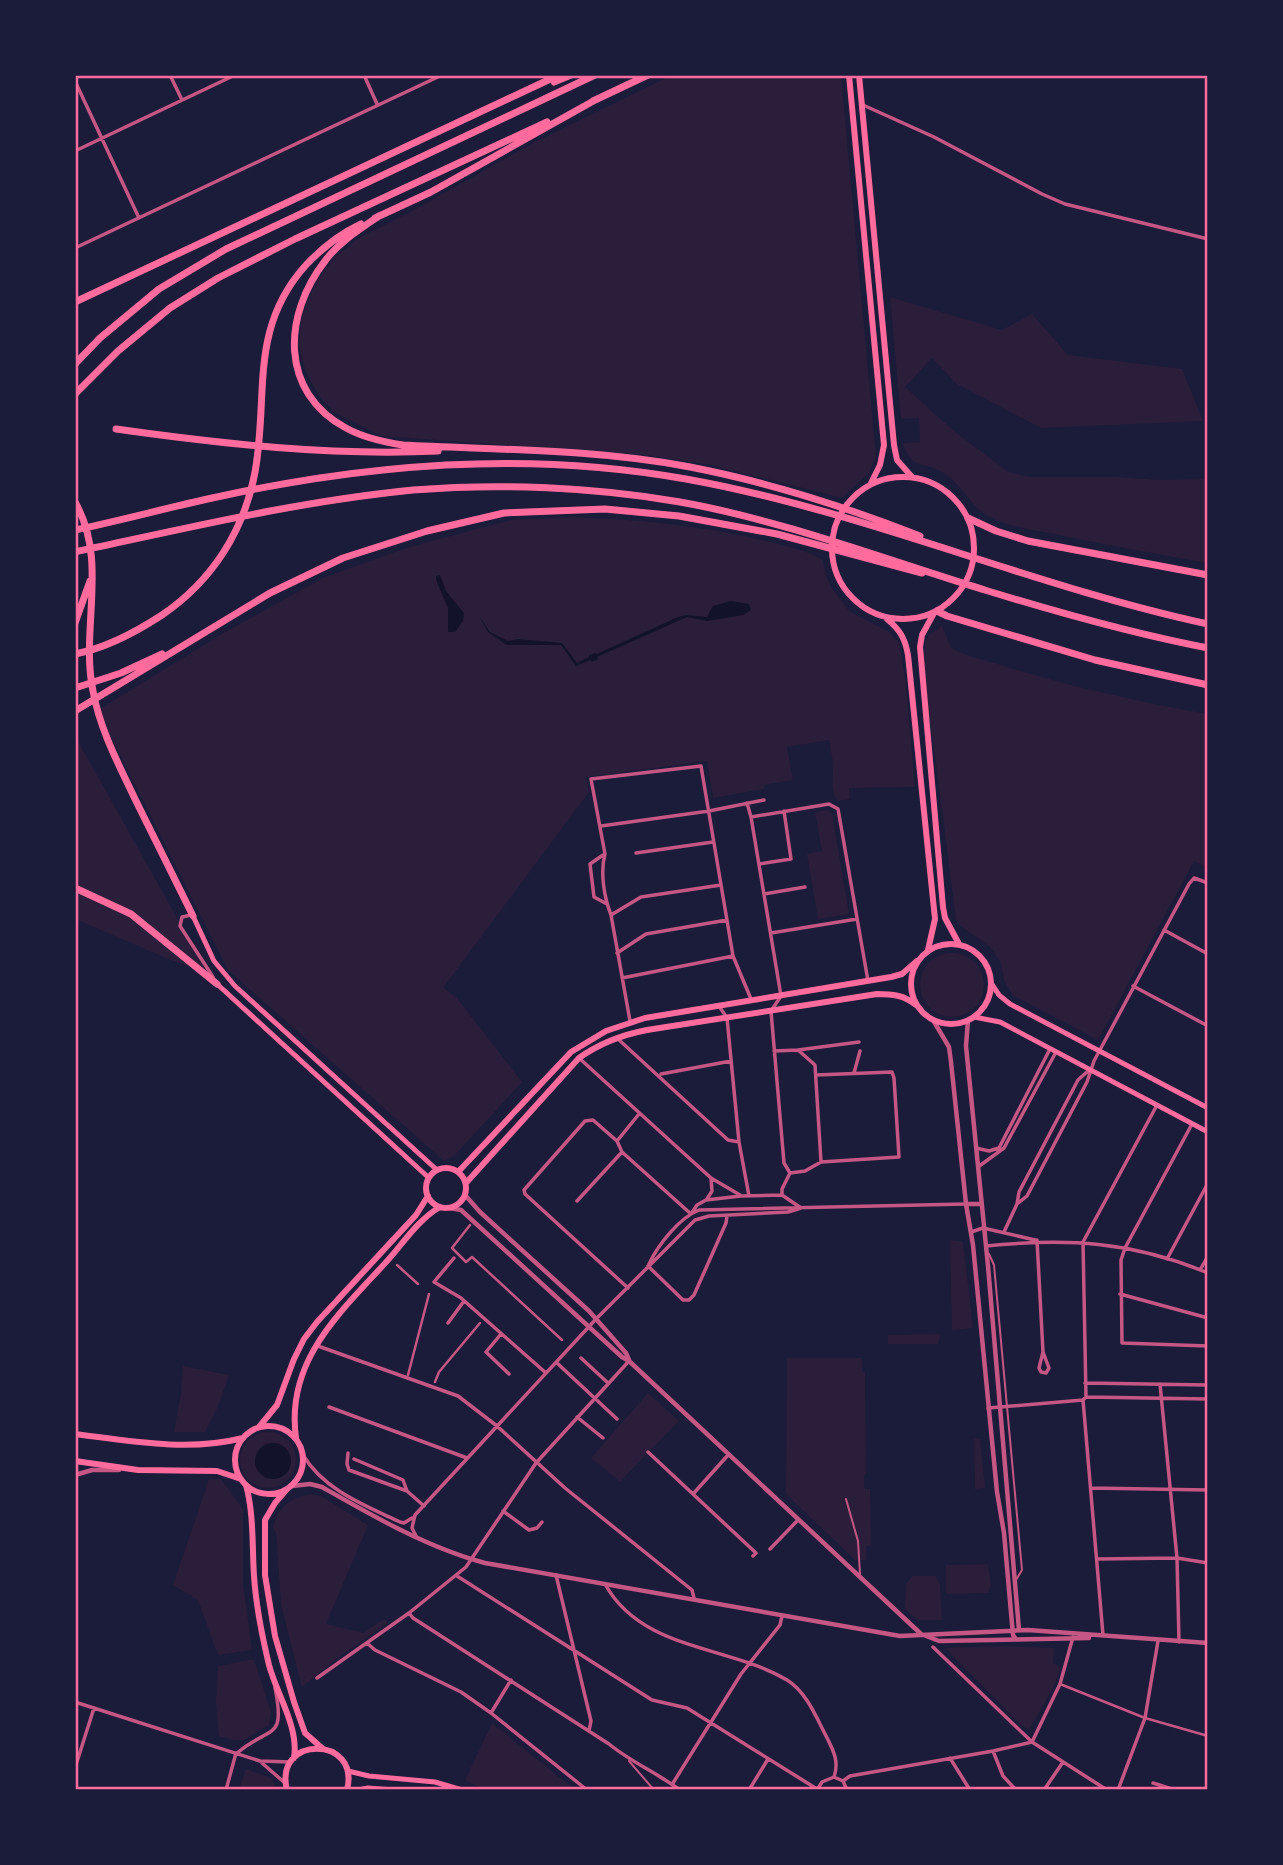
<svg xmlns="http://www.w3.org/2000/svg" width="1283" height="1865" font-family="Helvetica,sans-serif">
<rect width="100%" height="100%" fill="#1b1b3a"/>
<!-- green -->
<path fill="#2a1e3b" d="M672 75H841L876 457 868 474 842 498 711 465 645 455 381 436 334 412 320 397 306 373 299 346 301 320 308 300 317 280 334 258 359 238 416 209 535 142Z
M890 297 1002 330 1032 314 1068 355 1182 369 1203 421 1041 428 957 384 932 358 905 387 955 432 1007 471 1028 477H1117L1159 480 1208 479V563C1157 554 1106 545 1055 534 1033 530 1008 527 988 516 973 509 960 482 942 472 919 459 916 473 902 443L920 442 919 418 901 419Z
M569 517C635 519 698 525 762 540 782 545 805 549 823 560L825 574 832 588 849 611 889 632 899 643 905 677 915 787 849 788 850 799 838 801C829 790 834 775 833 763 832 755 830 747 829 740L787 747 793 780 764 785V789L713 798 707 761 586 777 589 792 443 988 456 997 522 1082 455 1155 444 1161 228 970 107 729 100 709 220 635 323 578 409 547 511 520Z
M942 626 951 648C969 657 988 661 1007 667 1073 687 1140 702 1208 714V868L1194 861 1098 1040 1014 996 1004 981 1001 963 996 955 989 946 959 925 956 920 935 755 922 673 925 642 929 635Z
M75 736 208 973 171 960 75 919Z
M828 810 832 813 849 914 818 919 807 854 822 851 815 812Z
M920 985a32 32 0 1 1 64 0a32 32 0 1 1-64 0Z
M950 1240 963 1242 973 1328 952 1330Z
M940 1334 938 1344H888V1335Z
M787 1358H862V1372L865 1373 866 1474 864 1475V1488L870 1489 871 1546H866V1560H855L786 1494Z
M183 1366 229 1375 217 1409 205 1432H174L181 1393Z
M648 1393 679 1421 620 1482 591 1458Z
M240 1460a28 28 0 1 1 56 0a28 28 0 1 1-56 0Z
M974 1439H980L985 1488 975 1489Z
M209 1479H221L243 1509V1584L252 1650 218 1655 198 1600 173 1585Z
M312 1494 321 1496 368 1525 326 1624 363 1633 384 1619 388 1623 335 1660 302 1687 281 1605 276 1533 273 1527C277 1507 293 1496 312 1494Z
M988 1564 991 1584 988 1593 946 1594V1565Z
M913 1576H935L940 1584 942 1620H918L905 1609 906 1584Z
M1002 1646 1054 1648 1053 1663 1061 1668 1053 1688 1029 1730 1022 1726 945 1648Z
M254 1659 271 1712 269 1725 244 1740H234L219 1736 216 1703 218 1666Z
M492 1723 575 1790H485L465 1780Z
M246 1769 271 1778 277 1790H239Z"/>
<!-- water -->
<path fill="#12122b" d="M440 575 446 591 464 613 463 621 455 632H448V608L436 580V576Z
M731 601 749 604 751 610 743 615 707 621 687 617 597 657 598 659 592 662 590 660 576 666 561 645H507L488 632 479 616 490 632 508 641 518 639 562 643 577 663 589 657V655L595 653 597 654 678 617 686 615 707 617 713 606Z
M255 1461a18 18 0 1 1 36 0a18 18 0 1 1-36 0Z"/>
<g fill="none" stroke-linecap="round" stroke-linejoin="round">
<!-- service -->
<path stroke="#c65784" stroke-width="2" d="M989 1254 994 1265 1022 1570 1016 1580
M846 1499 858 1541 860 1574
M629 1761 654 1790"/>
<!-- pedestrian -->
<path stroke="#c65784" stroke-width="2.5" d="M470 1225 452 1248 466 1262 472 1257 562 1340
M397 1265 418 1284
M408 1375 429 1294
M435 1382 439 1372 480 1323
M1060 1684 1145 1718 1208 1736"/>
<!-- minor -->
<path stroke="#c65784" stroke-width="3.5" d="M170 75 182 100
M364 75 377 104
M75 81 139 218
M863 105 934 137 1042 194 1065 204 1208 239
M75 151 235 75
M75 248 442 75
M747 803 751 817 781 996 771 1011 784 1163 790 1173
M751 817 829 804 838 809 868 981
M601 826 709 811 764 800
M636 853 713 842
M603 855 590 864 594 897 607 904
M759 864 791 859 784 811
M764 894 805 887
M191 915 182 917 180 926 213 977
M611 915 641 897 721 885
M1164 930 1208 954
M771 933 857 919
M617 953 646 934 727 920
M622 978 733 956
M1133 986 1208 1026
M719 1006 727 1018 739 1142 749 1196
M630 1021 611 915C604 897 600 872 605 854L591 779 701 766 733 956 751 999
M618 1039 728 1140 739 1142
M798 1050 859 1042
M774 1051 798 1050 815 1065 821 1162
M579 1058 711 1178 740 1195
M854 1073 860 1051
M661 1074 731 1061
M1192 1124 1125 1248 1121 1260 1122 1343 1208 1346
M617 1141 639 1114
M976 1148 989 1151 999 1148 1050 1049
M978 1167 1004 1148 1056 1052
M790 1173 805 1171 821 1162 899 1157 894 1078 892 1072 816 1075
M782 1195V1189L790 1173
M707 1199 712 1191 711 1178
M577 1201 622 1152
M1017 1204 1027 1196 1087 1082 1094 1061 1189 884 1194 878 1208 883
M971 1232 983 1228 1035 1240
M1004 1232 1017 1204 1019 1192 1078 1080 1088 1071
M1037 1240 1043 1352 1039 1368 1041 1372 1046 1373 1049 1368 1043 1352
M986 1246C1067 1238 1131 1241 1208 1273
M454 1258 434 1282 461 1298 546 1373
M1167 1259 1208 1183
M649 1264C658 1245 679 1218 699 1210L966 1204
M648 1266 683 1300H689L694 1295 726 1223 727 1216
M1200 1270 1208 1256
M628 1288 525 1194 524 1190 585 1121 593 1120 617 1141 622 1152 691 1214 697 1205 706 1200 741 1196 782 1195 801 1208
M1120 1294 1208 1318
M448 1323 464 1301
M501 1334 486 1352 509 1374
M318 1346 458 1396 497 1426 565 1488 692 1590 694 1598
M581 1358 608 1383
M557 1363 617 1419
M1085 1383 1208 1385
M1160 1384 1177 1558 1179 1642
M1086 1397 1208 1399
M329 1407 467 1458
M988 1408 1083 1400
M577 1417 603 1438
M648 1452 756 1553 753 1556
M348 1453 347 1464 349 1470 407 1491
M303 1455C324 1490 364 1505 400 1522L404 1523 412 1518
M354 1459 403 1480 407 1491 424 1506
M1091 1488 1208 1490
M693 1494 729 1454
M503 1511 529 1530 537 1528 542 1522
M416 1536 412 1528 415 1515 596 1319 695 1220 709 1216 788 1212 801 1208
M770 1549 798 1520
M1097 1559 1177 1558 1208 1563
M556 1575 591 1721 589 1731
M457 1576 652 1700 687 1708 817 1789
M605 1584C642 1651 728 1645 787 1680 805 1691 815 1714 824 1732 832 1748 840 1760 834 1777
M409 1613 413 1618 609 1744C631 1762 657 1773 680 1790
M1103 1635 1083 1400 1086 1397 1083 1242 1157 1105
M367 1643 375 1650 461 1692 491 1713 587 1790
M933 1647 1032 1742 1107 1790
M317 1678 409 1613 466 1567 536 1463 629 1361
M75 1702 260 1761 290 1762
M491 1713 511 1680
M1032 1742 1060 1684 1073 1637
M993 1751 1003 1776 1016 1790
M237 1753C270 1725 286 1742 275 1688
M950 1758 970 1790
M262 1763 285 1783
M75 1768 94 1708
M843 1781 850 1776 993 1751 1032 1742
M673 1783 741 1674 780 1625 782 1616
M1153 1783 1175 1790
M226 1790 236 1753
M749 1790 768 1759
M817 1790 822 1782 834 1777 843 1781 847 1790
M1044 1790 1063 1762
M1118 1790 1145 1718 1158 1641"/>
<!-- tertiary -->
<path stroke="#c65784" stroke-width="4.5" d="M933 1020 949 1047 951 1062 966 1204 973 1245 997 1492 1004 1533 1013 1635 1015 1638
M968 1020 966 1046 988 1266 1019 1630
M465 1195 480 1212 589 1311 626 1353 629 1360
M966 1204H981
M449 1208 461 1210 622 1357 629 1361 921 1634 939 1641 1089 1638
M75 1475 92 1470H119
M292 1486 310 1484 322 1487C373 1516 428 1548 485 1563L900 1636 1028 1630 1208 1643"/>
<!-- secondary -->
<path stroke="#ff6b9d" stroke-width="5" d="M193 916 214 961 235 986 437 1170
M991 983 999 995 1010 1004 1208 1108
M217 984 429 1178
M974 1017 1000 1022 1208 1132
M348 1771 369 1776 435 1782 462 1790
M358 1790 368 1788 393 1790"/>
<!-- primary -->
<path stroke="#ff6b9d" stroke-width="6" d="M849 75 884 445 880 465 870 485
M859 75 894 445 897 460 912 477
M832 548a71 71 0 1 1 142 0a71 71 0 1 1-142 0Z
M934 613 922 635 920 647 943 907 945 918 959 944
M887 619C900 630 905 638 908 655L935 919 928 950
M911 984a40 40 0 1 1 80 0a40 40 0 1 1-80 0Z
M426 1188a20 20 0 1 1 40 0a20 20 0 1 1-40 0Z
M458 1172 571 1052 606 1031 645 1018 891 977 902 974 917 961
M466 1183 579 1058C600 1043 621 1035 647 1030L877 994C892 994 904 995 916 1005
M235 1460a34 34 0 1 1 68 0a34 34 0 1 1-68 0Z
M259 1427 277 1405 294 1359 304 1339 317 1322 416 1215 428 1196
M75 1434C130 1441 188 1452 243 1438
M296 1438C285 1360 341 1312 388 1260 404 1242 419 1219 440 1207
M75 1461 138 1470 217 1471 241 1479
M246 1485C254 1515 252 1545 254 1576 256 1606 262 1636 269 1665 277 1695 299 1727 294 1758
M287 1489 275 1503 265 1520V1575L275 1636 294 1702 305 1733 322 1748
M287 1790C273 1735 361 1735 347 1790"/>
<!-- motorway -->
<path stroke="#ff6b9d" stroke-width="7" d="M554 82 571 75
M593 101 648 75
M379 216C360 229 339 242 325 261 283 315 279 392 346 428 364 438 383 442 403 445 498 450 596 449 690 467 768 482 846 507 920 536
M375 218 431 192 597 99
M75 302 559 75
M75 364 100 338 159 289 226 249 595 75
M75 394 118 351 170 308 218 278 295 239 547 122
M116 429C223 444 330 456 438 451
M75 502C109 561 80 629 93 691 100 730 119 765 136 801 155 839 174 878 193 916
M968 518 996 531 1028 541 1208 575
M75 530C123 520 170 507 217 497 371 463 531 451 686 479 864 511 1031 586 1208 624
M75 552C187 528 300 501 413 490 499 483 595 487 680 502 786 521 886 560 988 591 1060 613 1134 634 1208 648
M937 611 947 616 1095 660 1208 685
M75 623 90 581
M75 654C107 648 136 632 162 615 212 581 244 531 255 472 269 396 248 329 306 265 322 248 340 234 361 224
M75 688 121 673 162 654
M75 711 270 593 343 558 427 531 504 513 605 509 679 516 777 534 922 573
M75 888 131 914 217 984"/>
</g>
<!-- border -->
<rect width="1283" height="1865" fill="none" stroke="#1b1b3a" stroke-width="154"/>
<rect x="77" y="77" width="1129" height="1711" fill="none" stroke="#ff6b9d" stroke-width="2.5"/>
</svg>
